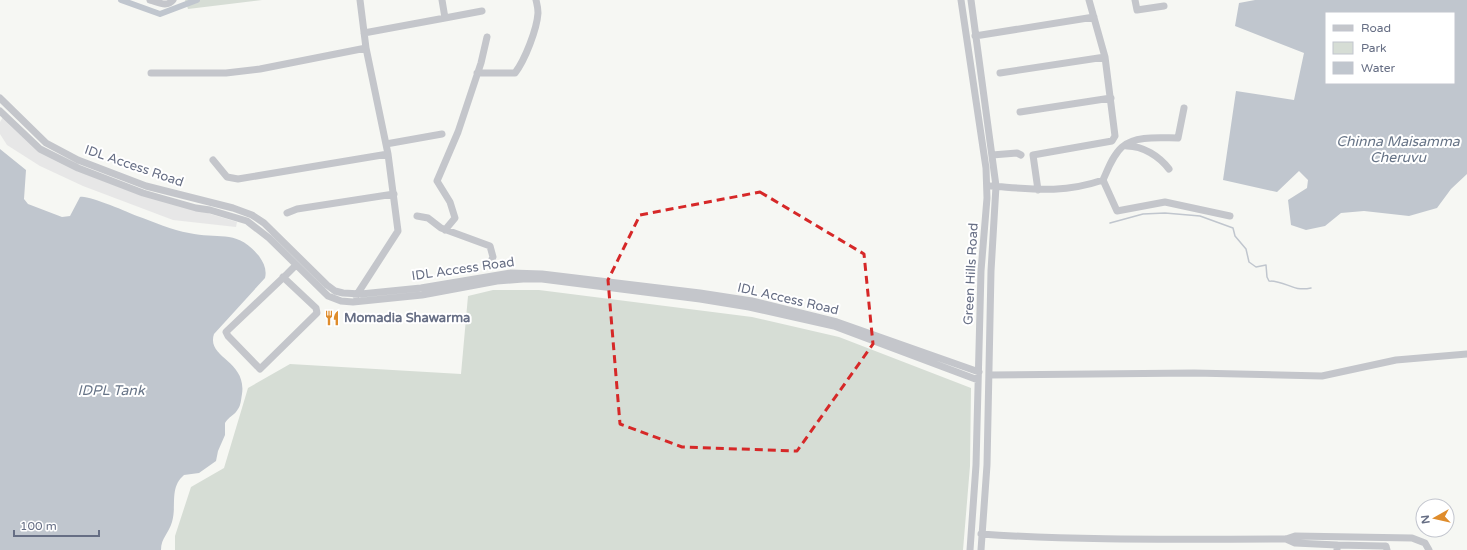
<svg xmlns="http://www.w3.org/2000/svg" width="1467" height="550" font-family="'Varela Round',sans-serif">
<rect width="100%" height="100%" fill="#f6f7f3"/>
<!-- built -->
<path fill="#e7e7e7" d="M3 117 40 152 204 212 237 222 236 227 173 220 83 186 40 166 7 145 0 134V122Z"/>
<!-- green -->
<path fill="#d6ddd5" d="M185 0H262L188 9Z
M493 290H539L752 317 839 337 971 388 970 466 963 550H175V536L191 487 224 468 248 388 290 364 461 374 468 296Z"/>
<!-- water -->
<path fill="#c0c6ce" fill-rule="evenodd" d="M1255 0H1467V174L1451 189 1437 208 1409 216 1364 211 1341 213 1325 226 1306 230 1291 225 1288 200 1307 188 1308 180 1299 171 1277 192 1223 180 1236 91 1294 100 1304 53 1235 26 1239 3ZM1326 13H1454V83H1326Z
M0 149 26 170 24 199 28 204 62 217 70 216 80 197C86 194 128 212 137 216 154 222 172 230 189 233 219 240 236 228 259 256 264 263 267 270 265 278L214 334C206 358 247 360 242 394 241 399 241 405 238 409 235 415 228 417 225 423V435L218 451 216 461 199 473 184 475C169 488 177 505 172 522 169 533 161 538 161 550H0Z"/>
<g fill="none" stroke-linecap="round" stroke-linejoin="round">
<!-- stream -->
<path stroke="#c0c6ce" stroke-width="1.5" d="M1110 223 1143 214 1165 213 1200 216 1233 228 1235 236 1246 249 1249 262 1256 267 1266 265 1267 277 1269 281C1287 281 1292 292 1311 288"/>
<!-- canal -->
<path stroke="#c0c6ce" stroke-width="6" d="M121 0 160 14 197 0"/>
<!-- minor -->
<path stroke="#c4c6cb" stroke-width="7" d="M150 0C158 2 167 8 173 0
M961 0 986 168 987 198 981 271 976 465 970 550
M971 0 996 186 991 271 987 465 981 550
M1135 0 1137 10 1164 6
M445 18 482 11
M364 33 445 18 442 0
M975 36 1094 17
M151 73H226L260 69 366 48
M477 73H515C525 60 537 29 538 13 538 9 537 4 536 0
M1000 73 1105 57
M0 98 46 143 78 160 146 186 233 208 252 215 264 223 327 285 335 291 343 293 361 294 421 288 511 273 542 274 700 293 752 301 837 322 979 372
M0 111 40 149 78 168 143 193 196 208 210 210 247 221 269 238 328 296 341 301 353 302 422 295 497 281 523 279H542L700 299 749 307 834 326 978 380
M1020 112 1111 98
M386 144 442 134
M1127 146C1143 146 1159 156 1169 169
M992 155 1017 153 1021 155
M213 160 227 177 238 179 388 154
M1103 180 1117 211 1165 202 1230 216
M991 186C1032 189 1062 194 1103 180 1108 169 1113 155 1122 147 1136 135 1161 138 1178 138L1184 108
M1038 190 1033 155 1112 141 1115 136 1105 57 1089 0
M287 213 297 209 394 194
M417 216 428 218 441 228 490 246 493 257 490 263
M445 230 455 218 450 202 437 181 458 132 481 63 487 37
M283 277 316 308 317 313 260 369 228 336 226 332 228 330 287 274 296 265
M356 296 398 231 388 154 366 48 360 0
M990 375 1194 373 1322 376 1396 360 1467 354
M981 534C1083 541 1184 539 1286 539L1295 536 1412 538 1425 543 1429 550
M1286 539 1295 543 1337 545V550
M1337 545 1382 546H1386L1387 550"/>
</g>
<!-- marked area -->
<path fill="none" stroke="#d62828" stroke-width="3" stroke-dasharray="8 5" stroke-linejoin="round" d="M760 192 864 254 873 344 797 451 682 447 620 424 608 280 640 215Z"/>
<!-- icons -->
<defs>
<g id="restaurant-bare" transform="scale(1.2)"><path d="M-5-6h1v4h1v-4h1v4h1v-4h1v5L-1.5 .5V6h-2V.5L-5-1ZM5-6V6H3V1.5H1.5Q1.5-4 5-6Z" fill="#df8c2b" stroke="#fff" stroke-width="2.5" paint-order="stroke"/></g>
</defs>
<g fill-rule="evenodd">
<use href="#restaurant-bare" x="332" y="318"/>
</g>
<g text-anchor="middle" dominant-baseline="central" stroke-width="4" stroke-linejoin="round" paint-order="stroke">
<!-- street labels -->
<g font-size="13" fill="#666e84" stroke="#fff">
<text transform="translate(134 166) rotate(19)">IDL Access Road</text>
<text transform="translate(463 269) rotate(-8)">IDL Access Road</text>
<text transform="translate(971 274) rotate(-87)">Green Hills Road</text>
<text transform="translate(788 299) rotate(13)">IDL Access Road</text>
</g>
<!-- poi labels -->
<g font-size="13" font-weight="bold" fill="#666e84" stroke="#fff" text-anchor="start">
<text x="344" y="318">Momadia Shawarma</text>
</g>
<!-- water labels -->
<g font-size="14" font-style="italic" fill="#677487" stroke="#fff">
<text x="1398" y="141">Chinna Maisamma<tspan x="1398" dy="16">Cheruvu</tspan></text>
<text x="111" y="390">IDPL Tank</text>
</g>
</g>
<!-- legend -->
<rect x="1325" y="12" width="130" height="72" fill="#ffffff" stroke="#c2c5ce"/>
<rect x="1333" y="25" width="20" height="6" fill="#c4c6cb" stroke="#c2c5ce"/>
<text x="1361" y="32" font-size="12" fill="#666e84">Road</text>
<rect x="1333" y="42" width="20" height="12" fill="#d6ddd5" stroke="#c2c5ce"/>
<text x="1361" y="52" font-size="12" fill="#666e84">Park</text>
<rect x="1333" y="62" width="20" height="12" fill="#c0c6ce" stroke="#c2c5ce"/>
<text x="1361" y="72" font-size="12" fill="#666e84">Water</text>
<!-- north arrow -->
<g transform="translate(1435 518) rotate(262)"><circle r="19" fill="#ffffff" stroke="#c2c5ce"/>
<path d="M0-3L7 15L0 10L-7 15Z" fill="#df8c2b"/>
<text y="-6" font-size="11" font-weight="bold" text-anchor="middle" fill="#666e84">N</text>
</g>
<!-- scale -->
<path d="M14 530v6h85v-6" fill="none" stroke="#666e84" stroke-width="2"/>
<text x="20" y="530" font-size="12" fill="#666e84" stroke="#ffffff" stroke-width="3" paint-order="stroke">100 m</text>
</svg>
